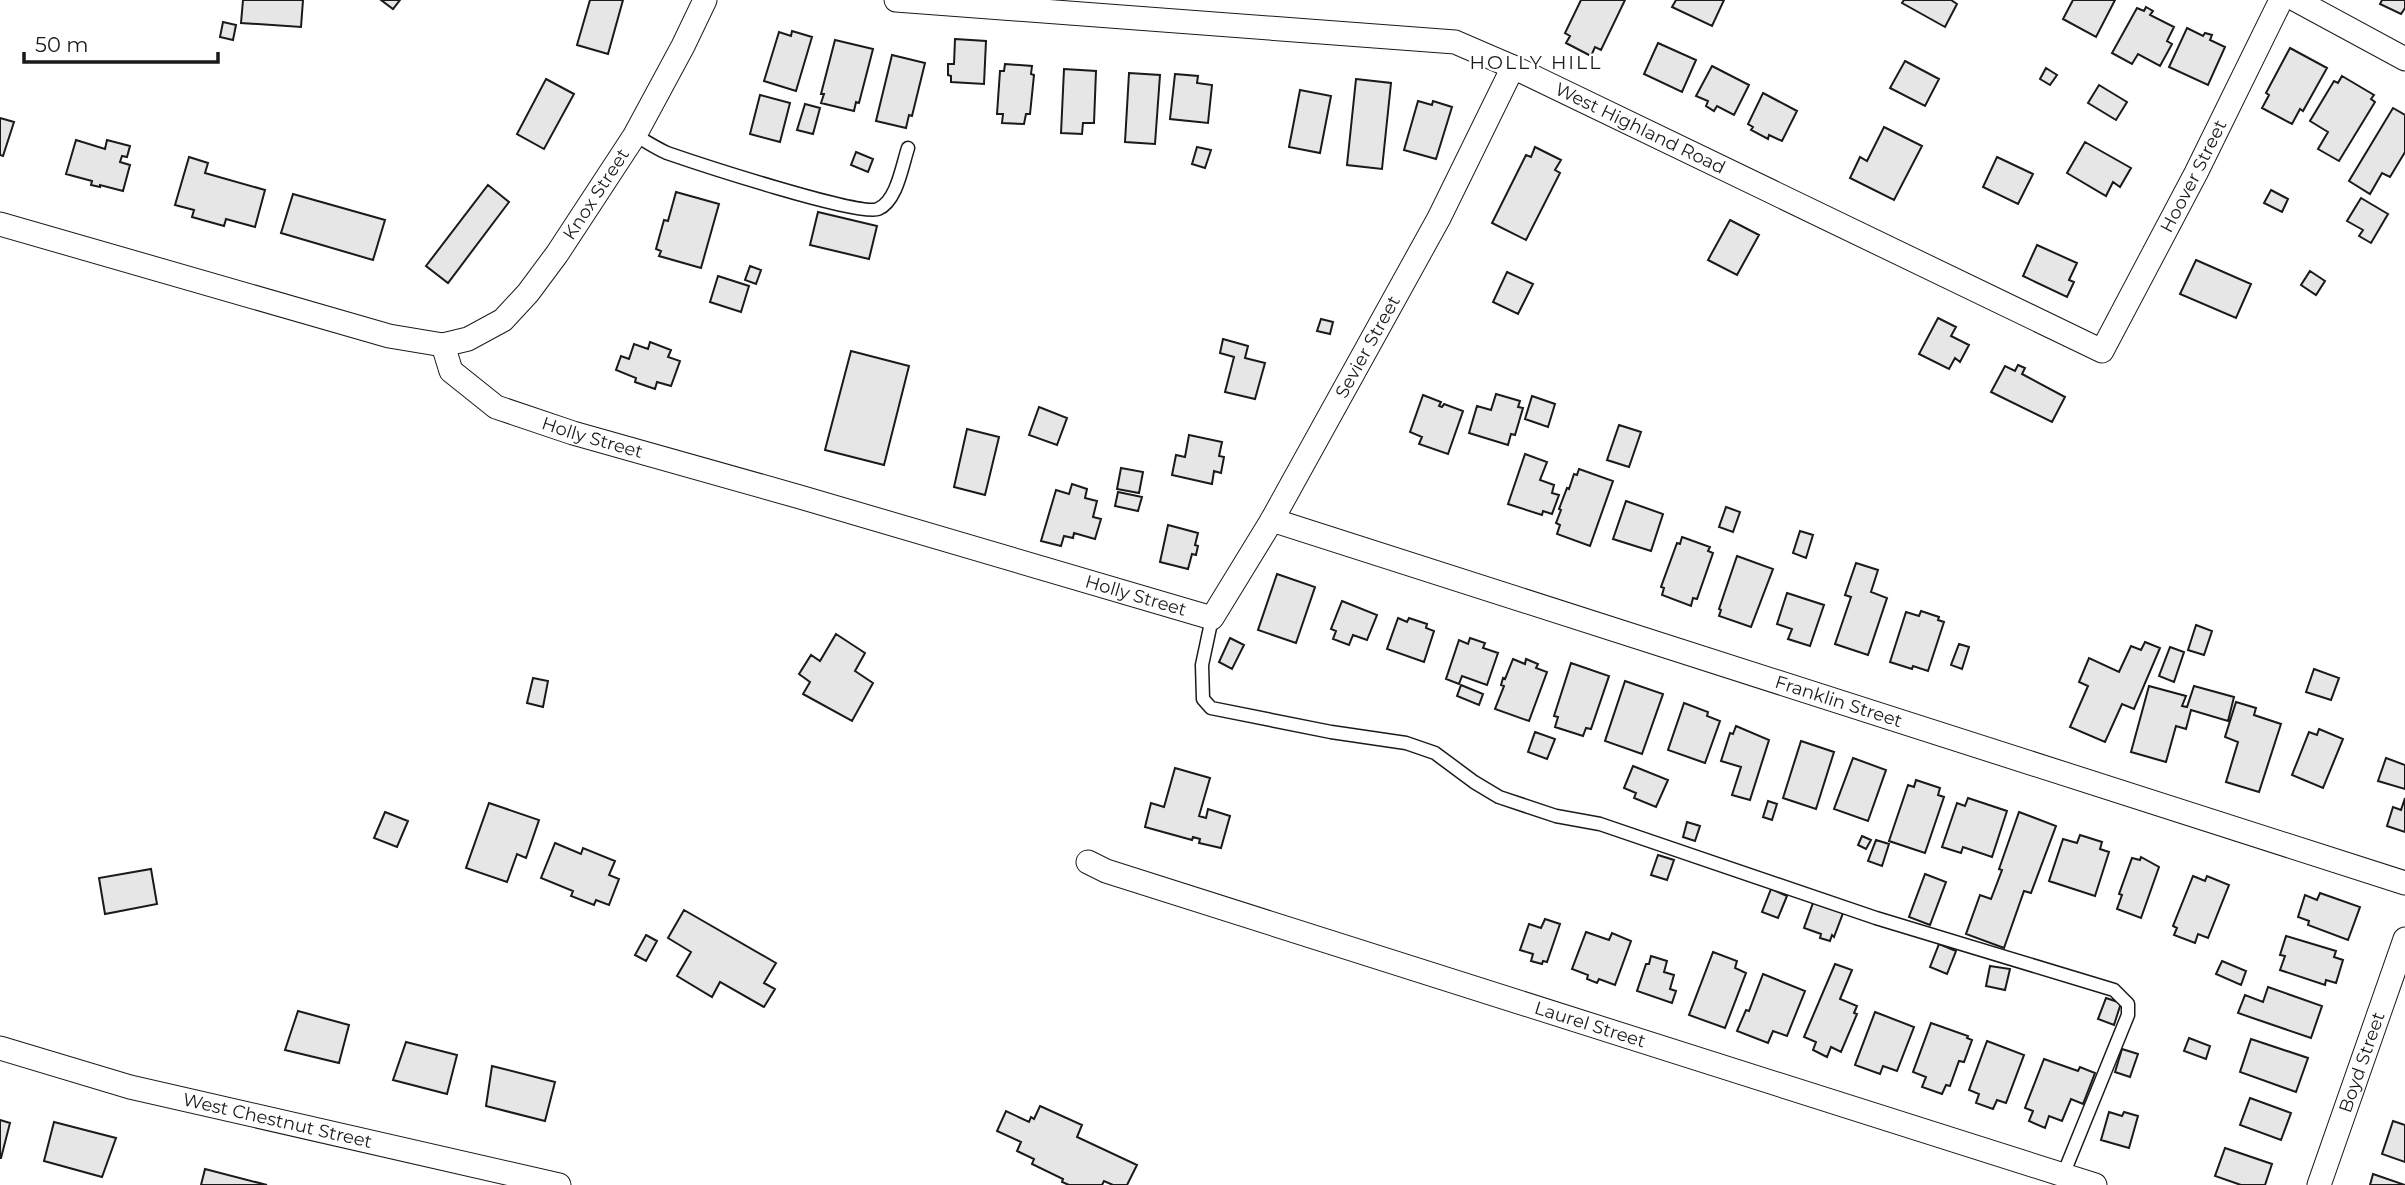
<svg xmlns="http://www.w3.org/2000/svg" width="2405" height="1185" font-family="Montserrat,sans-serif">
<rect width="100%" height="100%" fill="#fff"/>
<!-- building -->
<path fill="#e6e6e6" stroke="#1a1a1a" stroke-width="2" d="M243 0H303L301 27 241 23Z
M381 0H400L393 9Z
M590 0H623L608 54 577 45Z
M1581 0H1625L1601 50 1595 47 1591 56 1566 43 1570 36 1565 33Z
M1676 0H1724L1712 26 1672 7Z
M1904 0H1951L1957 4 1945 27 1902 3Z
M2073 0H2115L2096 37 2063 19Z
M2382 0H2405V8L2401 14 2380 4Z
M2146 7 2153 11 2150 15 2174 27 2167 41 2172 44 2160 66 2138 54 2132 64 2112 53 2137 8 2144 11Z
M223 22 236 25 233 40 220 37Z
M2187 28 2203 36 2205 33 2212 35 2210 40 2225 47 2208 85 2169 67Z
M792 31 812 37 796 91 764 81 779 32 791 36Z
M955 39 986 41 984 84 951 82V76L948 75V64H954Z
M835 40 873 49 859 103 856 102 854 111 821 103 824 94H821Z
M1658 43 1696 60 1682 92 1644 74Z
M2290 48 2327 68 2303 111 2300 109 2292 124 2262 108 2269 95 2266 93Z
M892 55 925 63 912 116 909 115 906 128 876 121Z
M1905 61 1939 79 1925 106 1890 88Z
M1005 64 1032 66 1031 74 1034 75 1030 114H1026L1024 124 1002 123 1003 114H997L1000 71H1004Z
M1712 66 1749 85 1734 115 1717 106 1714 111 1706 106 1708 101 1696 96Z
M2046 68 2057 75 2050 85 2040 79Z
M1064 69 1096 71 1094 123H1083L1082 134 1061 133Z
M1129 73 1160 75 1155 144 1125 142Z
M1175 74 1198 76 1197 83 1212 85 1208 123 1170 119Z
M2342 76 2374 95 2371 99 2375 102 2339 161 2318 149 2328 132 2310 121 2334 81 2338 83Z
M546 79 574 94 544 149 517 134Z
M1356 79 1391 83 1382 169 1347 165Z
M2099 85 2127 102 2116 120 2088 103Z
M1300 90 1331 96 1320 153 1289 147Z
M1763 93 1797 111 1782 141 1769 135 1768 139 1751 130 1753 127 1748 124Z
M760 95 790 103 780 142 750 134Z
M1418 101 1432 105 1433 101 1452 107 1436 159 1404 150Z
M805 104 820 108 813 134 797 130Z
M2393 108 2405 115V152L2390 177 2382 173 2370 194 2349 181Z
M0 118 14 122 3 156 0 155Z
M1884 127 1922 146 1894 200 1850 178 1860 157 1867 161Z
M76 140 105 149 107 140 130 146 127 157 122 156 120 162 130 165 123 191 100 185V187L91 185 92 181 66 174Z
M2085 142 2131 168 2120 187 2113 182 2106 196 2067 173Z
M1197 147 1211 150 1205 168 1192 164Z
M1535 147 1561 160 1555 170 1560 173 1526 240 1492 223 1526 155 1531 157Z
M856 152 873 159 868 172 851 165Z
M189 157 208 163 205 173 265 190 255 227 226 219 224 226 192 217 194 210 175 205Z
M1997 157 2033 174 2018 204 1983 187Z
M488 185 509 202 448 283 426 266Z
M2271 190 2288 199 2282 212 2264 203Z
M676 192 719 204 701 268 659 256 661 251 656 249 664 220 668 221Z
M293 194 385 220 373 260 281 233Z
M2361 198 2388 214 2371 243 2359 236 2363 230 2347 221Z
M818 212 877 226 869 259 810 245Z
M1730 220 1759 235 1737 275 1708 260Z
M2037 245 2077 263 2069 280 2074 282 2067 297 2023 276Z
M2196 260 2251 284 2236 318 2180 294Z
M750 266 761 270 756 284 745 280Z
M2310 271 2325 281 2316 295 2301 285Z
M1507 272 1533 284 1518 314 1493 302Z
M718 276 749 286 741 312 710 302Z
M1938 318 1956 327 1951 336 1969 345 1960 362 1955 358 1949 369 1919 354Z
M1321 319 1333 322 1330 334 1317 331Z
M1223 339 1248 346 1245 358 1265 363 1255 399 1225 392 1234 357 1220 353Z
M650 342 671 350 668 357 680 361 671 386 657 382 655 389 635 382 636 378 616 370 621 356 629 359 634 344 648 349Z
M851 351 909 366 884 465 825 450Z
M2018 365 2025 368 2022 374 2065 397 2052 422 1991 392 2005 366 2015 371Z
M1496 394 1520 401 1518 407 1523 408 1515 435 1511 434 1508 445 1469 433 1477 406 1491 410Z
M1423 395 1441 402 1439 406 1442 407 1444 404 1463 411 1448 454 1419 444 1422 437 1410 432Z
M1532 396 1555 404 1548 427 1525 419Z
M1039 407 1067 418 1057 445 1029 435Z
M1619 425 1641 432 1629 467 1607 460Z
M967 429 999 437 985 495 954 487Z
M1189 435 1222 442 1219 456 1224 457 1221 473 1214 471 1212 484 1172 475 1176 455 1185 457Z
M1525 454 1547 462 1540 480 1554 485 1552 493 1559 495 1552 514 1543 511 1542 515 1508 504Z
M1121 468 1143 472 1139 493 1117 489Z
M1579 469 1613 481 1590 546 1557 534 1560 525 1556 523 1561 510 1559 509 1567 488 1569 489 1574 474 1577 475Z
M1072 484 1087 489 1085 498 1097 501 1093 517 1101 519 1095 539 1074 533 1073 538 1064 536 1061 546 1041 541 1056 490 1069 494Z
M1118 492 1142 497 1138 511 1115 506Z
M1626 501 1663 514 1651 551 1613 539Z
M1726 507 1740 512 1733 532 1719 527Z
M1168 525 1198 533 1195 545 1198 546 1196 555 1192 554 1188 569 1160 562Z
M1800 531 1813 535 1806 558 1793 553Z
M1682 537 1710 547 1708 551 1713 553 1697 599 1693 598 1691 606 1662 595 1664 588 1661 587 1677 543 1680 544Z
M1737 556 1773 569 1751 627 1719 616 1721 610 1719 609Z
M1856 563 1878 570 1871 592 1887 598 1868 655 1835 644 1851 597 1845 595Z
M1277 574 1315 587 1296 643 1258 630Z
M1787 593 1824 605 1810 646 1788 639 1792 629 1777 624Z
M1342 601 1377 615 1367 640 1353 635 1349 645 1333 639 1336 631 1331 629Z
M1921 611 1939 617 1938 620 1944 622 1928 671 1913 666 1912 669 1890 662 1906 612 1919 616Z
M1398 618 1407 622 1409 618 1427 624 1426 628 1434 631 1424 662 1387 649Z
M2196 625 2212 631 2204 655 2188 650Z
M836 634 865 653 855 671 873 683 852 721 803 694 810 682 799 674 811 655 820 661Z
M1230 638 1244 645 1232 669 1219 662Z
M1470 638 1485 643 1483 648 1498 653 1487 685 1462 676 1459 684 1446 679 1459 640 1468 644Z
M2145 642 2160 648 2134 709 2122 704 2105 742 2070 727 2088 686 2079 682 2089 658 2119 672 2131 646 2141 650Z
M1959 644 1969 647 1962 669 1951 665Z
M2170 647 2184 652 2174 682 2159 676Z
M1513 659 1525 664 1526 659 1538 664 1536 668 1547 672 1529 721 1495 709 1504 686 1501 685 1503 678 1505 679Z
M1571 663 1609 676 1591 729 1586 728 1583 736 1555 727 1558 717 1554 716Z
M2314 669 2339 678 2331 700 2306 692Z
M533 678 548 681 543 707 527 703Z
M1625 681 1663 694 1642 754 1605 741Z
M1461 685 1483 694 1479 705 1457 696Z
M2149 686 2186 696 2182 706 2187 707 2194 686 2234 697 2228 721 2191 710 2186 729 2176 726 2166 762 2131 752Z
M2236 702 2256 708 2254 715 2281 724 2259 792 2226 782 2238 742 2225 737Z
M1684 703 1708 712 1707 716 1720 721 1705 763 1668 750Z
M1736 726 1769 740 1750 800 1732 795 1741 767 1721 761 1730 733 1733 734Z
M2319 729 2343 739 2323 788 2292 775 2309 732 2317 735Z
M1535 732 1555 739 1547 759 1528 752Z
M1801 741 1834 752 1816 809 1783 798Z
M1853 758 1886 770 1868 821 1834 809Z
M2386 758 2405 765V789L2378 781Z
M1633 766 1668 780 1656 807 1634 798 1636 793 1624 788Z
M1175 768 1210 778 1199 816 1206 818 1208 809 1230 816 1221 848 1199 843 1200 839 1193 837 1192 840 1145 827 1151 803 1164 807Z
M1916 780 1940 788 1938 795 1944 797 1925 853 1889 841 1908 785 1914 787Z
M1968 798 2007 811 1992 857 1963 847 1961 853 1942 847 1957 803 1965 806Z
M2405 798V832L2387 826 2393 807 2401 810Z
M1768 801 1777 804 1772 820 1763 817Z
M489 803 539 820 526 858 517 854 507 882 466 868Z
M385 812 408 821 397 847 374 838Z
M2019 812 2056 826 2031 893 2024 891 2004 948 1966 934 1980 895 1991 899 2002 870 1999 869Z
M1687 822 1700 826 1695 841 1683 837Z
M2080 835 2102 842 2100 849 2109 852 2095 896 2049 881 2063 839 2077 843Z
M1862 836 1871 840 1866 849 1858 845Z
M1876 840 1889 844 1882 866 1868 861Z
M555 843 581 854 583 848 615 861 609 875 619 879 609 905 596 900 594 905 571 896 573 891 541 878Z
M1658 855 1674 860 1667 880 1651 875Z
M2141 857 2159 867 2141 918 2117 909 2122 895 2119 894 2132 858 2140 860Z
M151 869 157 904 105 914 99 878Z
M1925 874 1946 882 1930 925 1909 917Z
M2193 876 2205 881 2207 876 2229 885 2208 938 2198 934 2195 943 2174 935 2177 928 2173 926Z
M1771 889 1787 896 1778 918 1762 912Z
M2320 893 2360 907 2348 940 2308 925 2309 921 2298 917 2305 895 2317 900Z
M1813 903 1843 913 1834 937 1832 935 1830 941 1820 938 1821 934 1804 928Z
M684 910 776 963 764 983 775 989 764 1007 720 982 712 997 677 976 691 952 668 938Z
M1545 919 1560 924 1547 962 1543 961 1542 964 1531 961 1533 954 1520 950 1529 924 1541 928Z
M1586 932 1609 940 1612 933 1631 941 1615 985 1599 979 1597 983 1587 979 1588 975 1572 969Z
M646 935 657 941 646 961 635 955Z
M2286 936 2336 951 2334 957 2343 960 2336 983 2326 980 2325 985 2280 970 2285 956 2280 955Z
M1939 944 1956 951 1947 974 1930 967Z
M1713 952 1737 961 1735 968 1746 973 1725 1028 1689 1015Z
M1651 956 1667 961 1664 972 1674 975 1670 989 1676 991 1672 1003 1637 991 1646 964H1649Z
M2222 961 2246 971 2241 985 2216 974Z
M1835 964 1852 970 1840 999 1857 1006 1854 1013 1857 1014 1841 1052 1831 1047 1827 1057 1813 1050 1816 1042 1804 1037Z
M1990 966 2010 969 2005 990 1986 986Z
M1763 974 1805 991 1787 1036 1773 1031 1768 1043 1737 1031 1746 1010 1749 1011Z
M2268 987 2322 1006 2311 1038 2238 1013 2245 995 2263 1002Z
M2106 998 2121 1003 2114 1025 2098 1019Z
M298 1011 349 1025 339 1063 285 1050Z
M1875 1012 1914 1027 1897 1071 1883 1066 1880 1074 1855 1065Z
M1931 1023 1968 1036 1967 1038 1972 1040 1964 1062 1959 1061 1950 1086 1946 1085 1942 1094 1922 1087 1926 1077 1913 1072Z
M2189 1038 2210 1046 2206 1059 2184 1051Z
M2251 1039 2308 1058 2296 1092 2240 1072Z
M1987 1041 2024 1055 2006 1103 1997 1100 1993 1109 1976 1103 1979 1094 1969 1090Z
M406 1042 457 1055 447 1094 393 1080Z
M2122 1049 2138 1054 2130 1077 2115 1072Z
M2044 1059 2078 1071 2080 1067 2095 1073 2083 1104 2071 1099 2062 1121 2049 1116 2045 1128 2029 1121 2033 1111 2025 1108Z
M492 1066 555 1082 545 1121 486 1106Z
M2250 1098 2291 1113 2281 1140 2240 1125Z
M1040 1106 1082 1125 1077 1137 1137 1165 1127 1185H1113L1104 1181 1102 1185H1069L1062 1182 1063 1179 1032 1164 1034 1159 1017 1151 1021 1142 997 1131 1006 1111 1029 1122 1031 1117 1034 1119Z
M2109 1112 2122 1116 2124 1112 2138 1116 2129 1148 2101 1140Z
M0 1120 10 1123 1 1158H0Z
M2393 1121 2405 1125V1162L2382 1154Z
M54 1122 116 1138 102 1177 44 1161Z
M2225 1148 2272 1164 2265 1185H2241L2215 1176Z
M205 1169 267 1185H201Z
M2373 1174 2405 1185H2370Z"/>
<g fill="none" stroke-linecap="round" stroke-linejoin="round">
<!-- lane casing -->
<g stroke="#1a1a1a" stroke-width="15">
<path id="lane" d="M635 135C645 141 656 148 667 153 696 163 860 217 878 209 897 201 902 166 908 148
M1212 618 1202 665 1203 699 1211 708 1331 732 1406 743 1435 753 1474 782 1499 797 1556 816 1600 824 1876 918 2114 990 2128 1004V1015L2063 1175"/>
</g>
<!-- street casing -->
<g stroke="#1a1a1a" stroke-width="25">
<g id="street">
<path id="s1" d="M896 0 1455 42 1513 67 2102 351 2196 173 2281 0"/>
<path d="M2296 0 2405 59"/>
<path id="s2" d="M0 224 389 336 443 345 468 339 503 320 528 293 557 254 635 135 683 46 705 0"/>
<path id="s3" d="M443 345 451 371 496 407 573 433 800 497 1212 618 1272 520 1439 218 1513 67"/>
<path id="s4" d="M1272 520 2405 883"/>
<path id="s5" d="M1088 862 1106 871 2095 1185"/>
<path id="s6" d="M0 1048 130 1087 559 1185"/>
<path id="s7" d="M2319 1185 2405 939"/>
</g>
</g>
<!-- lane -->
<use href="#lane" stroke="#fff" stroke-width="12"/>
<!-- street -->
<use href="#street" stroke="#fff" stroke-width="23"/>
</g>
<g text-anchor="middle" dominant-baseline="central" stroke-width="5" stroke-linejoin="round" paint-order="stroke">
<!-- street labels -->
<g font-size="18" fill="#1a1a1a" stroke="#fff">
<text stroke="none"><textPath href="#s1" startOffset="765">West Highland Road</textPath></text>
<text stroke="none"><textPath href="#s1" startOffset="1475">Hoover Street</textPath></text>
<text stroke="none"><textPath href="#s2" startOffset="682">Knox Street</textPath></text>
<text stroke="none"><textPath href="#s3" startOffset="1144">Sevier Street</textPath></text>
<text stroke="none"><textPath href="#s3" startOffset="186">Holly Street</textPath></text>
<text stroke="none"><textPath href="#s3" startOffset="752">Holly Street</textPath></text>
<text stroke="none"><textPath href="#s4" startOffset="595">Franklin Street</textPath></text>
<text stroke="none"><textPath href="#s5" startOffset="528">Laurel Street</textPath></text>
<text stroke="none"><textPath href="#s7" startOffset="130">Boyd Street</textPath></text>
<text stroke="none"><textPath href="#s6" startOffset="287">West Chestnut Street</textPath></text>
</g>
<!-- neighbourhood labels -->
<g font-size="19" letter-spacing="2" fill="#1a1a1a" stroke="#fff">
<text x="1536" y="62">HOLLY HILL</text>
</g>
</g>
<!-- scale -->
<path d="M24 52v10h194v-10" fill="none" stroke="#1a1a1a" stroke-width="3.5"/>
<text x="35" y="52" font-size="21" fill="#1a1a1a" stroke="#ffffff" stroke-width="5" paint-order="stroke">50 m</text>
</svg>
